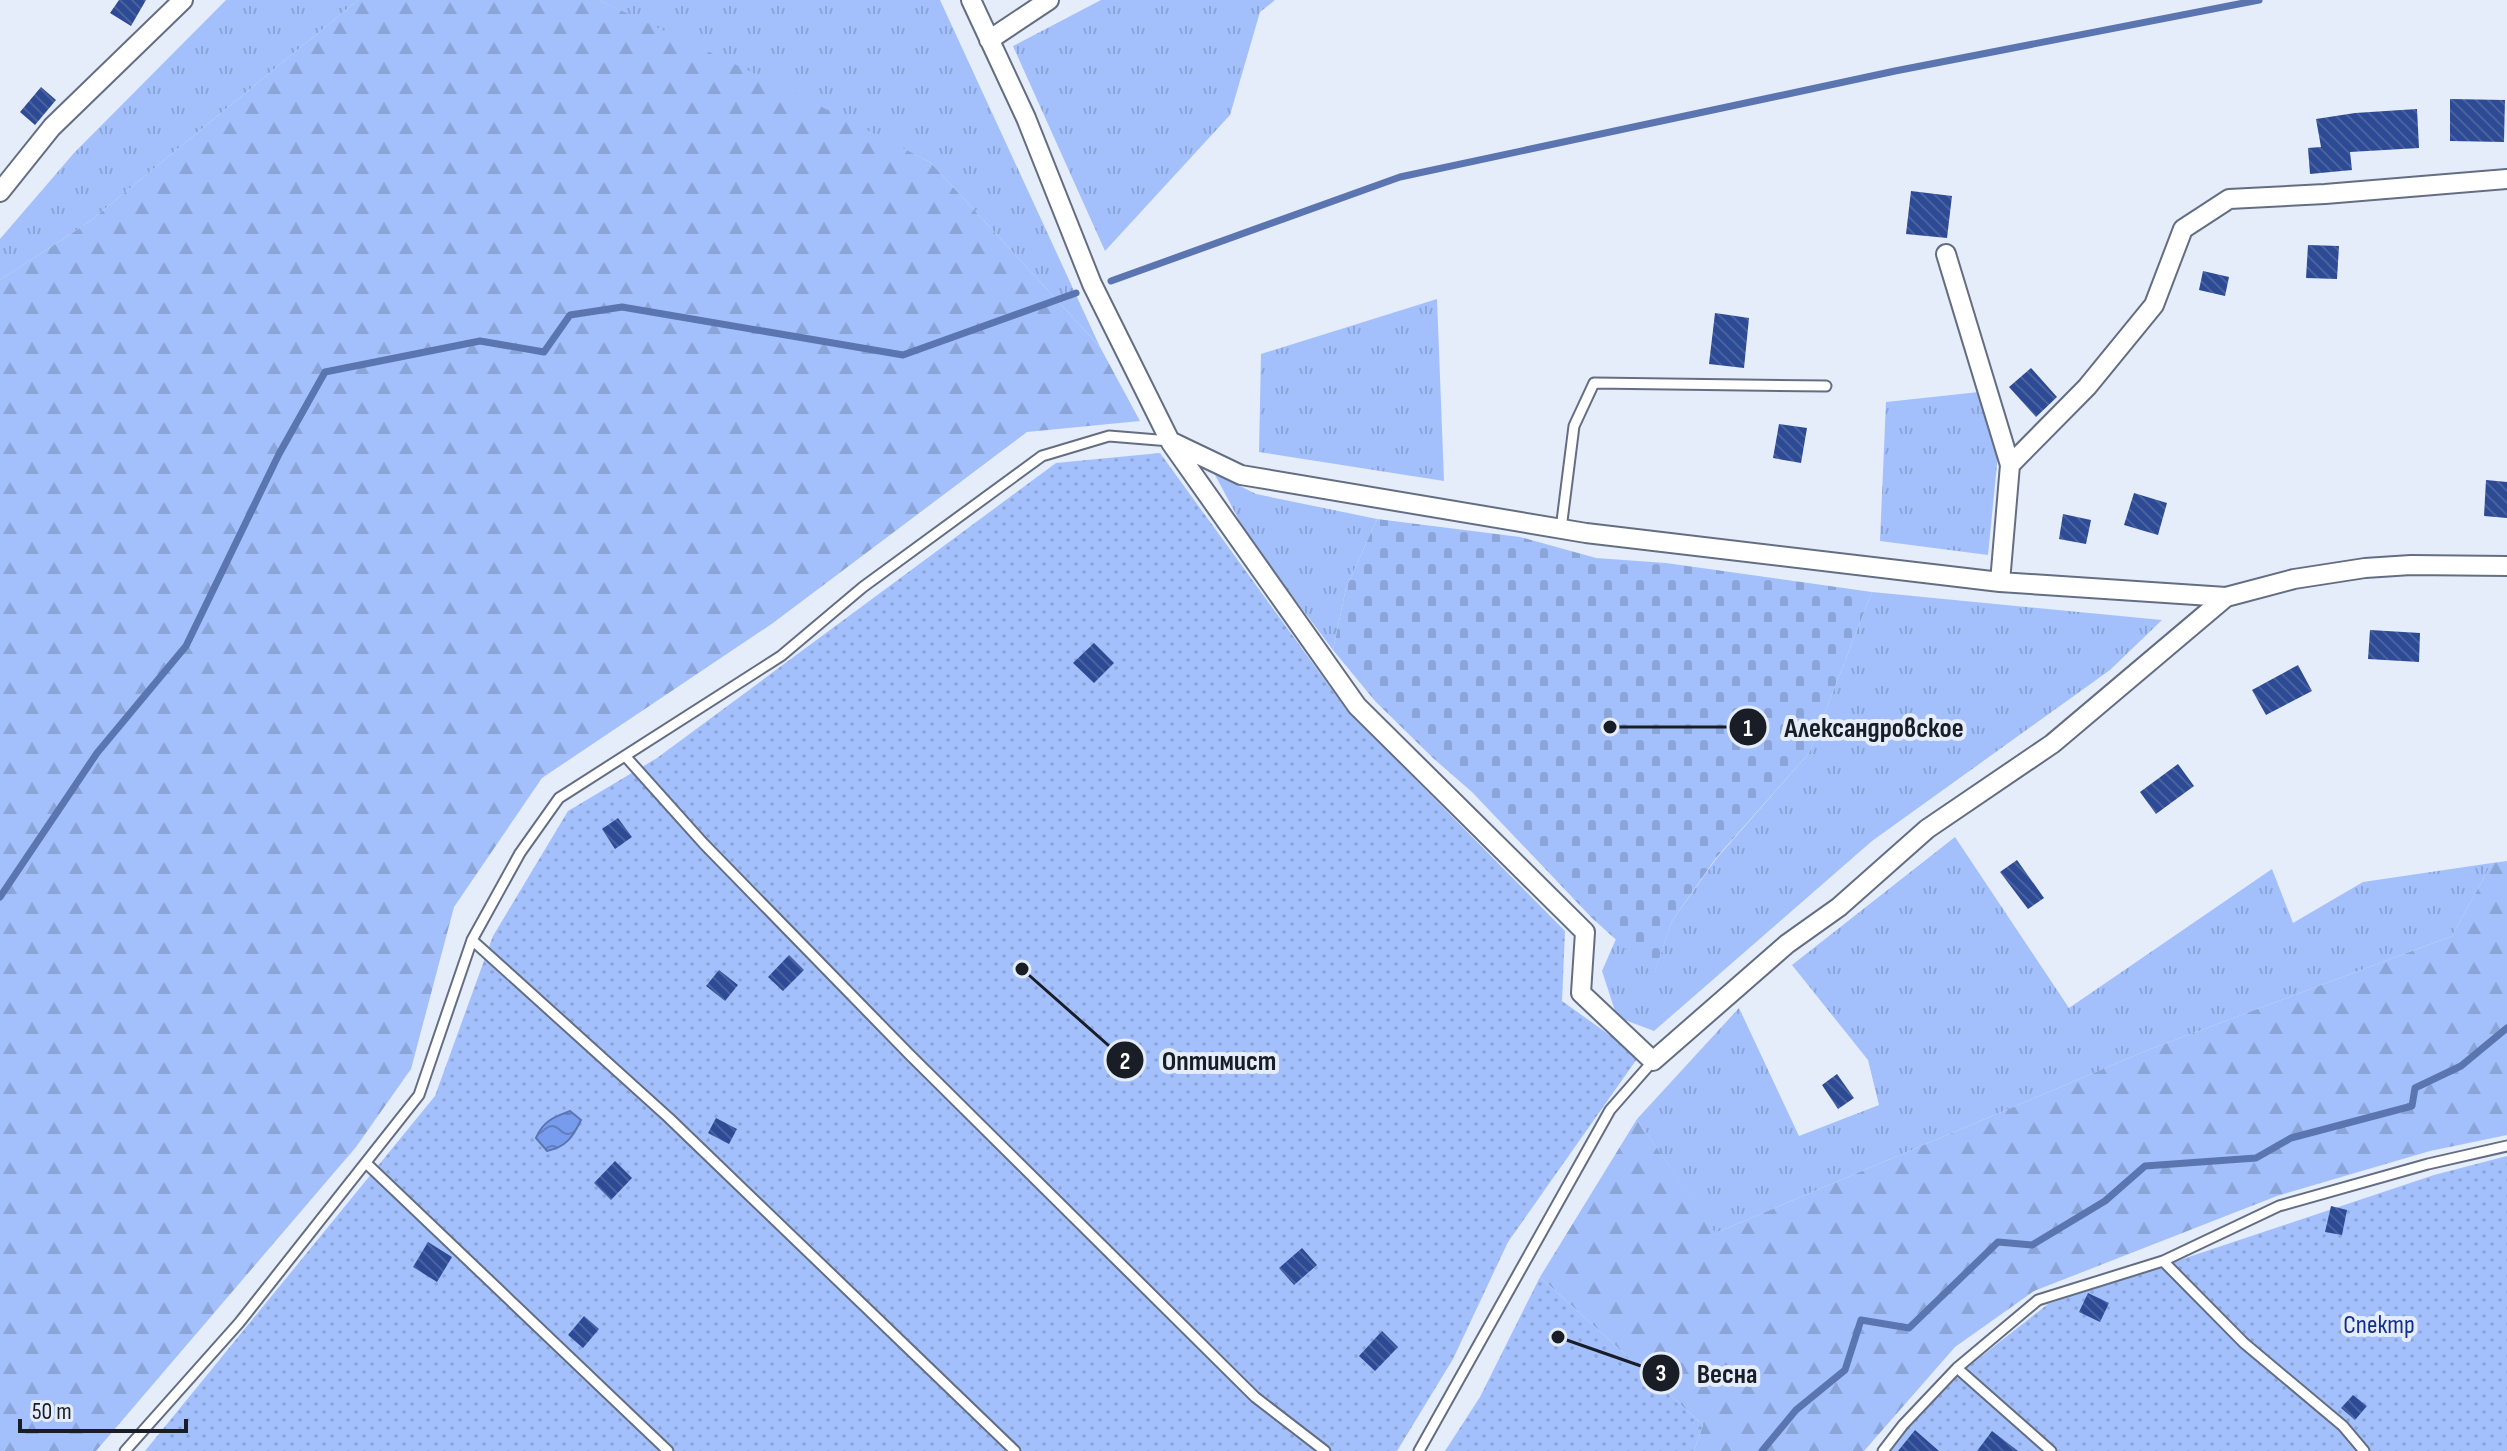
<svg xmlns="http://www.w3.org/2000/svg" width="2507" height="1451" font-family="'Sofia Sans Condensed',sans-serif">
<defs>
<pattern id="grass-tufts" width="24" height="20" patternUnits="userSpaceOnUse" patternTransform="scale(2)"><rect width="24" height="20" fill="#a3c0fc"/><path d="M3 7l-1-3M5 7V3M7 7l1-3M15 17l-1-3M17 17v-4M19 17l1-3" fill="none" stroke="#8ca5d8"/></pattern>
<pattern id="forest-firs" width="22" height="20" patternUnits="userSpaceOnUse" patternTransform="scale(2)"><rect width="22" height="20" fill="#a3c0fc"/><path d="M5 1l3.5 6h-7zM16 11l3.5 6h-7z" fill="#8ca5d8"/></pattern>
<pattern id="cemetery-stones" width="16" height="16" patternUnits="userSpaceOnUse" patternTransform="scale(2)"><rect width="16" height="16" fill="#a3c0fc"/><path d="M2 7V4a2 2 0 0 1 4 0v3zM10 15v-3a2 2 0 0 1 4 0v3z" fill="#8ca5d8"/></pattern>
<pattern id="garden-dots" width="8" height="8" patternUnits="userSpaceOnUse" patternTransform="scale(2)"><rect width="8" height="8" fill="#a3c0fc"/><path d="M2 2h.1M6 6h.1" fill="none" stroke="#8ca5d8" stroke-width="1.8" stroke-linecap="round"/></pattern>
<pattern id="water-waves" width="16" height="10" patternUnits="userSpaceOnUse" patternTransform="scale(2)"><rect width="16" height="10" fill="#779bed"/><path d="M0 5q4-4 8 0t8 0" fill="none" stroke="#617ec0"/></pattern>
<pattern id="building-back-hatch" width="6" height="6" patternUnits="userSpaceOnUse" patternTransform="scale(2)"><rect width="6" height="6" fill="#2d4a95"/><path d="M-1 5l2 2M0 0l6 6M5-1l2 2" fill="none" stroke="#49619d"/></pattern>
</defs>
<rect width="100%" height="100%" fill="#e5ecfa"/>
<!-- grass -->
<path fill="url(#grass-tufts)" d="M226 0H358L89 222 0 280V239L74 153Z
M599 0H940L1100 347 930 162Z
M1101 0H1275L1260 12 1230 115 1105 251 1013 46Z
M1437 299 1444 481 1259 452 1261 354Z
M1979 392 1998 454 1988 555 1880 541 1886 402Z
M1214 473 1256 494 1377 519 1346 588 1333 650 1248 537Z
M1872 592 2162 620 2110 670 1872 841 1654 1031 1617 1017 1602 971 1616 939 1654 973 1672 921 1716 859 1809 753Z
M1955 837 2069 1008 2272 869 2293 923 2363 882 2492 863 2452 936 2148 1050 1718 1232 1717 1236 1637 1119 1739 1008 1799 1136 1879 1105 1868 1060 1792 965Z"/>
<!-- forest -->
<path fill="url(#forest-firs)" d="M358 0H599L779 85 930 162 1100 347 1140 421 1027 432 773 623 542 778 454 907 411 1069 356 1147 96 1451H0V280L89 222Z
M2507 861V1135L2430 1151 2277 1196 2034 1291 1955 1347 1864 1451H1694L1703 1425 1540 1277 1637 1119 1717 1235 1718 1232 2148 1050 2452 936 2492 863Z"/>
<!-- cemetery -->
<path fill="url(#cemetery-stones)" d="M1377 519 1520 537 1596 558 1666 563 1872 592 1809 753 1716 858 1672 921 1654 974 1592 918 1472 792 1433 758 1375 701 1333 650 1346 588Z"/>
<!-- garden -->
<path fill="url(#garden-dots)" d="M1160 453 1346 709 1565 931 1562 1001 1639 1056 1508 1242 1453 1359 1397 1451H145L435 1096 493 936 568 811 657 758 1056 463Z
M2507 1156V1451H1890L1894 1443 1965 1369 2048 1304 2434 1175Z
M1540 1277 1703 1425 1694 1451H1445L1480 1397Z"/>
<!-- water -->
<path fill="url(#water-waves)" stroke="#5b75b1" stroke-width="2" d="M570 1111 581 1120C573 1137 566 1147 547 1151L536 1138C543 1121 554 1117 570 1111Z"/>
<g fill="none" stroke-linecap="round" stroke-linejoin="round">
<!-- stream -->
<path stroke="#5b75b1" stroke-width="7" d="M1111 281 1400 177 1895 71 2259 0
M0 897 97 753 186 646 279 454 325 372 480 341 544 352 570 315 622 307 903 355 1076 293
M1762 1451 1796 1410 1845 1370 1861 1320 1909 1328 1998 1242 2032 1245 2105 1201 2145 1166 2256 1158 2291 1138 2412 1106 2415 1088 2461 1066 2507 1028"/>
</g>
<!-- building -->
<path fill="url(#building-back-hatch)" d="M119 0H146L131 26 110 13Z
M41 87 56 100 35 125 20 112Z
M2450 99 2505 100 2504 142 2450 141Z
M2417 109 2419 148 2350 152 2352 170 2310 174 2308 148 2321 147 2316 119 2355 113Z
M1911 191 1952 196 1947 238 1906 234Z
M2308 245 2339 246 2337 279 2306 278Z
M2203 271 2229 277 2225 296 2199 290Z
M1715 313 1749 318 1744 368 1709 364Z
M2031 368 2057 397 2036 417 2009 387Z
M1779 424 1807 428 1801 463 1773 458Z
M2486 480 2507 482V518L2484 516Z
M2134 493 2167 503 2158 535 2124 525Z
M2063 514 2091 520 2086 544 2059 539Z
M2370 630 2420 633 2419 662 2368 659Z
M1094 643 1114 663 1094 683 1073 663Z
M2298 665 2312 691 2266 715 2252 690Z
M2178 764 2194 786 2156 814 2140 792Z
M618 818 632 837 615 849 602 829Z
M2017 860 2044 898 2028 909 2000 872Z
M789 955 804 970 783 991 768 977Z
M719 970 738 985 725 1001 706 986Z
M1837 1074 1854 1098 1838 1109 1822 1085Z
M716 1118 737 1129 729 1144 708 1133Z
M615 1161 632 1178 611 1200 594 1183Z
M2331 1206 2347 1210 2342 1235 2325 1232Z
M428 1242 452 1257 437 1282 413 1267Z
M1302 1248 1317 1265 1294 1285 1279 1268Z
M2088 1293 2109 1303 2100 1322 2079 1312Z
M584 1316 599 1329 583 1348 568 1335Z
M1382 1331 1398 1347 1375 1371 1359 1356Z
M2353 1395 2367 1406 2355 1420 2341 1408Z
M1915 1430 1939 1451H1898Z
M1992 1431 2018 1451H1977Z"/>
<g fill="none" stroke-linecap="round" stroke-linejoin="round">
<!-- service casing -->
<g stroke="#646e83" stroke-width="13">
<path id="service" d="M1561 529 1574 426 1594 383 1826 386
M626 757 704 844 910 1055 1255 1397 1325 1451
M472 940 669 1118 1015 1451
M366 1163 668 1451
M2163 1261 2244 1343 2343 1426 2364 1451
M125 1451 239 1323 419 1095 472 940 520 853 559 798 781 656 863 587 1042 456 1109 436 1170 441
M1419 1451 1610 1110 1653 1061
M1883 1451 1903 1425 1957 1368
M2051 1451 1957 1368 2038 1300 2163 1261 2279 1206 2428 1164 2507 1146"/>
</g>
<!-- minor casing -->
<g stroke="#646e83" stroke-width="22">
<path id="minor" d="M971 0 1026 118 1092 284 1170 441 1241 475 1586 533 2000 582 2226 597 2294 579 2365 568 2411 565 2507 566
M989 40 1049 0
M0 192 52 127 183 0
M1946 254 2010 465 2000 582
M1171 443 1357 706 1585 932 1581 993 1653 1061 1787 944 1839 907 1927 829 2052 744 2226 597
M2010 465 2087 387 2154 305 2183 229 2229 199 2325 194 2507 179"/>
</g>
<!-- service -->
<use href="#service" stroke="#fff" stroke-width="9"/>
<!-- minor -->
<use href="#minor" stroke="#fff" stroke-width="18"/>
</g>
<g text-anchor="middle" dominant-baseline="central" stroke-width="8" stroke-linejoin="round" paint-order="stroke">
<!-- park labels -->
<g font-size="26" fill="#122f8c" stroke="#e5ecfa">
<text x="2379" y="1325">Спектр</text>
</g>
</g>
<!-- callouts -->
<path fill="none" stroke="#191d25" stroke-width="3" d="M1610 727L1748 727M1022 969L1125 1060M1558 1337L1661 1373"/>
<g fill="#191d25" stroke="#e5ecfa" stroke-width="3">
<circle cx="1610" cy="727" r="8"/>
<circle cx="1022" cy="969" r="8"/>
<circle cx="1558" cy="1337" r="8"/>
<circle cx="1748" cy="727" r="20"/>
<circle cx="1125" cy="1060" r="20"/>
<circle cx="1661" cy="1373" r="20"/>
</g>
<g font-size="24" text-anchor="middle" font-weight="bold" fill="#fff">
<text x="1748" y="736">1</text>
<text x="1125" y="1069">2</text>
<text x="1661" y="1381">3</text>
</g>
<g font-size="28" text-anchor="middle" font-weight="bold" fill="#191d25" stroke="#e5ecfa" stroke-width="8" stroke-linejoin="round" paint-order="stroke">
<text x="1874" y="737">Александровское</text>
<text x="1219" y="1070">Оптимист</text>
<text x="1727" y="1383">Весна</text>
</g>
<!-- scale -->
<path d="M20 1419v12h166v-12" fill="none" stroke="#191d25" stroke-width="4"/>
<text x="32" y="1419" font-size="24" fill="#191d25" stroke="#e5ecfa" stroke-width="6" paint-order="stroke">50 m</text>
</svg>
